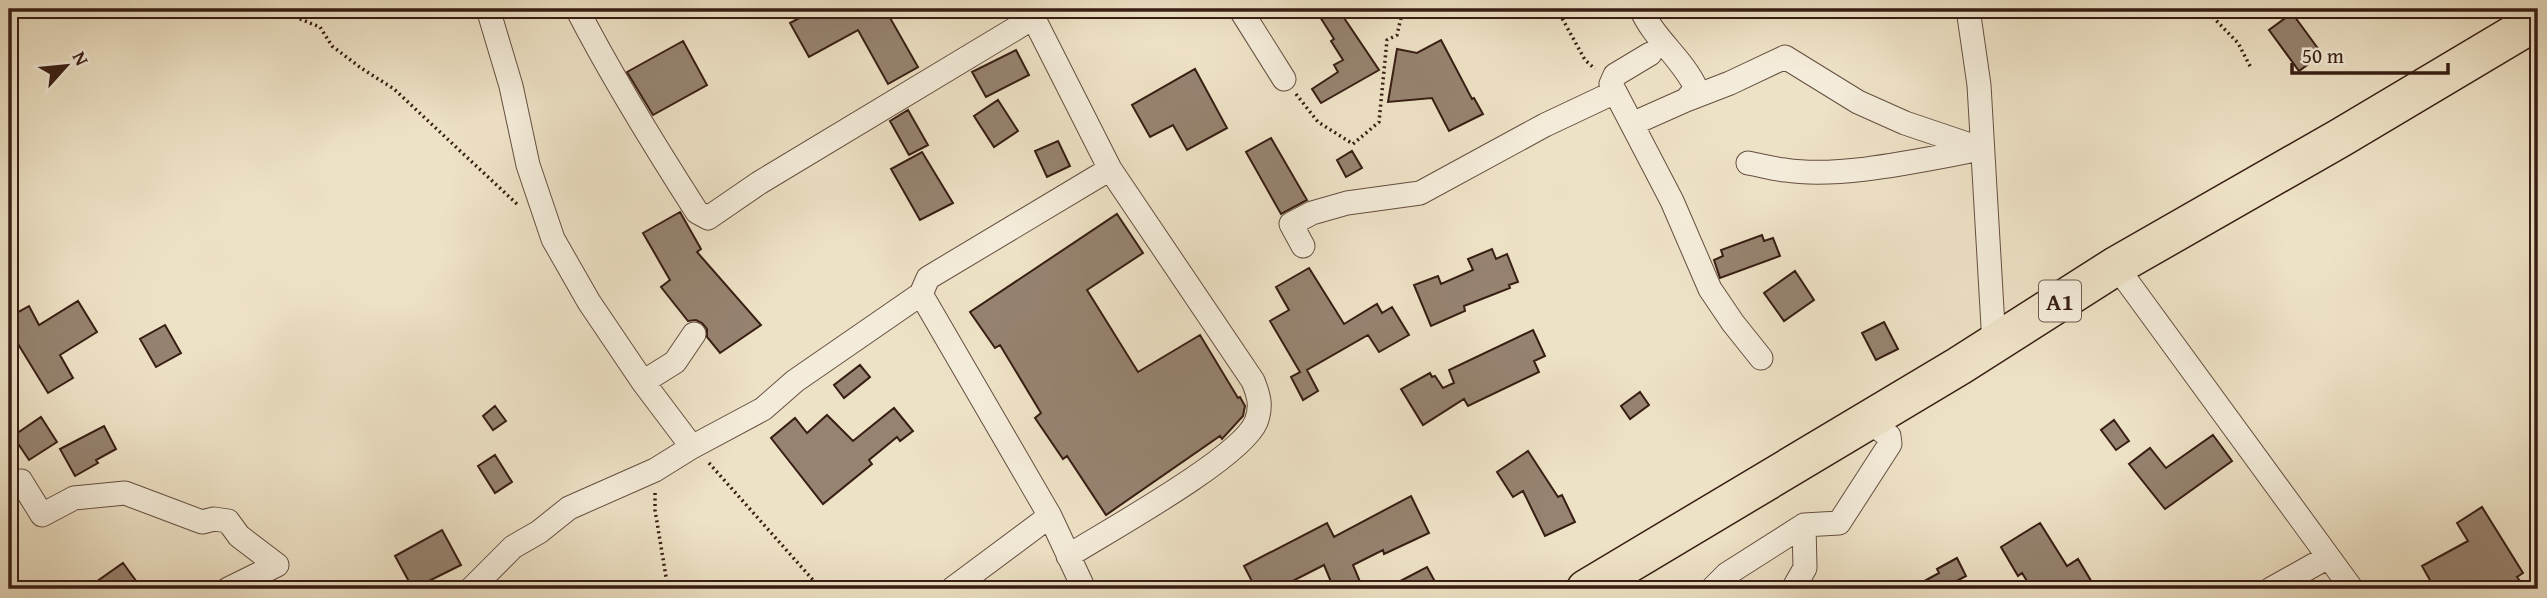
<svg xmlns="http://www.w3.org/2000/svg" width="2547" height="598" font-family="'Gentium Book Plus',serif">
<rect width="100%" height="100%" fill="#eee2c6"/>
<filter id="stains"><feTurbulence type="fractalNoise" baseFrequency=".00286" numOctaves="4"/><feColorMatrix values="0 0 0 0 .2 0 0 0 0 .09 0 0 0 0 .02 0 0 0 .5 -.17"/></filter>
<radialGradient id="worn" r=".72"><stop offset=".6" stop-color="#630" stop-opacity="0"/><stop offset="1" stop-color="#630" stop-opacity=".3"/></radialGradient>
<!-- building -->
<path fill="#968370" stroke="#371d13" stroke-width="2" d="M816 9H885L918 67 888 84 858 30 809 57 790 23Z
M1315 9H1338L1379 70 1321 103 1312 89 1338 72 1334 65 1343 60 1331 41 1334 39Z
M2292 13 2322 54 2299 71 2269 30Z
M1441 40 1472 99 1474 98 1483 114 1449 131 1432 98 1388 102 1397 49 1417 53Z
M683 41 707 85 653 115 627 72Z
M1016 50 1029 75 986 97 972 72Z
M1195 69 1227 128 1187 150 1173 125 1150 137 1132 105Z
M998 100 1018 131 994 147 974 116Z
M908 110 928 145 909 155 890 121Z
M1271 138 1307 200 1281 214 1246 152Z
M1058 141 1070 166 1047 177 1035 151Z
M1352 151 1362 168 1346 177 1337 160Z
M922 152 953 203 920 220 891 169Z
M680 212 701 249 697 252 761 325 720 353 707 337V329L702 323 696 320 688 321 661 287 670 280 643 233Z
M1117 214 1143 253 1087 290 1138 372 1200 335 1238 398 1240 397 1245 406 1243 416 1222 439 1220 436 1106 515 1067 456 1063 459 1035 418 1041 413 1000 345 995 348 970 312Z
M1762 235 1764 241 1773 238 1780 256 1720 278 1714 260 1723 256 1721 250Z
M1492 249 1496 259 1507 254 1518 282 1509 285 1510 288 1464 306 1465 311 1431 326 1414 285 1438 276 1441 284 1473 270 1468 259Z
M1309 268 1344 324 1377 304 1382 313 1392 307 1409 335 1379 352 1368 335 1307 370 1318 391 1303 400 1291 377 1300 372 1270 321 1289 310 1276 287Z
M1795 271 1814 300 1784 321 1764 293Z
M78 301 97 332 60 355 73 378 48 393 18 344 9 349V317L29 306 39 325Z
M1884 322 1898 349 1876 360 1862 333Z
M165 325 181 353 156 367 140 339Z
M1533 330 1545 356 1534 361 1539 372 1468 406 1464 399 1423 425 1401 389 1430 373 1432 377 1435 376 1443 388 1454 383 1449 370Z
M860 365 870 377 844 398 834 385Z
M1640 392 1649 405 1630 419 1621 406Z
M495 406 506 421 493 430 483 416Z
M894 408 913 431 900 441 897 437 869 460 872 464 823 504 771 438 795 418 807 433 827 415 853 441Z
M41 417 57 442 29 460 13 436Z
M2114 420 2129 441 2116 450 2101 430Z
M104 426 116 449 96 460 98 463 75 476 60 449Z
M2213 435 2232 461 2165 509 2129 464 2150 448 2166 468Z
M1528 451 1558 497 1562 495 1575 522 1545 536 1523 491 1513 497 1497 472Z
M495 455 512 482 495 493 478 466Z
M1411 496 1429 533 1384 554 1383 550 1353 565 1363 589H1334L1324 565 1277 589H1256L1244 566 1327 523 1334 537Z
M2482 507 2523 573 2517 577 2520 581 2506 589H2435L2422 566 2468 541 2457 523Z
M2040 523 2067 566 2078 559 2096 589H2032L2022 573 2018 576 2001 547Z
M442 530 461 565 413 589 395 556Z
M1957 558 1966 576 1942 589H1910L1939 573 1937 569Z
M123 563 142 589H86Z
M1427 567 1439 589H1385Z"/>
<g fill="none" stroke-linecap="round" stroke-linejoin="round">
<!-- street casing -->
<g stroke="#654e40" stroke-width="25">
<path id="street" d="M488 9 511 86 528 165 553 239 589 302 643 382 675 362 694 334
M577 9C613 79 654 145 697 212L708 218 759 183 1033 18
M1029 9 1110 169 1253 381C1259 396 1262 406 1256 422 1241 458 1106 532 1068 556
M1240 9 1284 79
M1968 9 1979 85 1994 344
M1650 54 1615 75 1611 84 1672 201 1710 289 1733 323 1761 358
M1686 100 1730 83 1785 57 1858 102 1905 123 1982 149C1925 159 1842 179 1785 170 1772 169 1760 165 1748 163
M1632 124 1686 100 1696 88C1682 58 1654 39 1641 9
M1303 246 1291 224 1312 213 1347 203 1420 193 1545 125 1615 92
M2116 266 2352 589
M643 382 692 447
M9 488 21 481 42 515 74 498 125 493 202 522 214 519 228 521 239 536 277 565 228 589
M471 589 513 547 539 532 569 508 655 470 692 447 763 409 795 381 921 294
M952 589 1050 516
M1084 589 1050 516 921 294 928 278 1110 169
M1712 589 1727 574 1804 525
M1793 589 1805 568 1804 525 1839 523 1890 444 1889 436 1866 420
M2271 589 2328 557"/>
</g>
<!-- highway casing -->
<g stroke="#371d13" stroke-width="41">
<path id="highway" d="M1586 589 1959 366 2116 266 2340 138 2538 20"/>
</g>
<!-- path -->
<path stroke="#371d13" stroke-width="3.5" stroke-dasharray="2 3.5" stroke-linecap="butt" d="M287 9 295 17 320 27 332 46 361 68 394 89 518 205
M1557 9 1585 60 1595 69
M2205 9 2238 43 2251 68
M1296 94 1318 122 1353 144 1379 122 1387 40 1397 35 1403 9
M709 463 821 589
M655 493V510L668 589"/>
<!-- street -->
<use href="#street" stroke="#f4ecda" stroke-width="23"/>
<!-- highway -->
<use href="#highway" stroke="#eee2c6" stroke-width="38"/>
</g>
<g text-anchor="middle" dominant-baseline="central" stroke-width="5" stroke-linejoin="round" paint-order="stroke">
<!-- shield labels -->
<rect fill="#f4ecda" stroke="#705b4f" stroke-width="2" x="2039" y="280.5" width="42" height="41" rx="5"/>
<g font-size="24" font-weight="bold" fill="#371d13">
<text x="2060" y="301">A1</text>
</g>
</g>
<!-- margin -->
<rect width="2547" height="598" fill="none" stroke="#eee2c6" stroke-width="35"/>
<rect x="10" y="10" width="2526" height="577" fill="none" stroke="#371d13" stroke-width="3.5"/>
<rect x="18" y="18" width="2512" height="563" fill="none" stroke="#371d13" stroke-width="2"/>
<!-- north arrow -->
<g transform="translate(66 66) rotate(63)" stroke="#f4ecda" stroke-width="5" paint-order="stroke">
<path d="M0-5L12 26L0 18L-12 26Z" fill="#371d13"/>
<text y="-10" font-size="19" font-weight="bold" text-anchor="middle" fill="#371d13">N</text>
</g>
<!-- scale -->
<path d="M2292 63v10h156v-10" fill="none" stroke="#371d13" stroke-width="3.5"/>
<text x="2302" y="63" font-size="21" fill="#371d13" stroke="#f4ecda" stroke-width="5" paint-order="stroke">50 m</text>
<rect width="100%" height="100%" filter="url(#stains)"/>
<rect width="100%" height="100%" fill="url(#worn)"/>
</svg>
